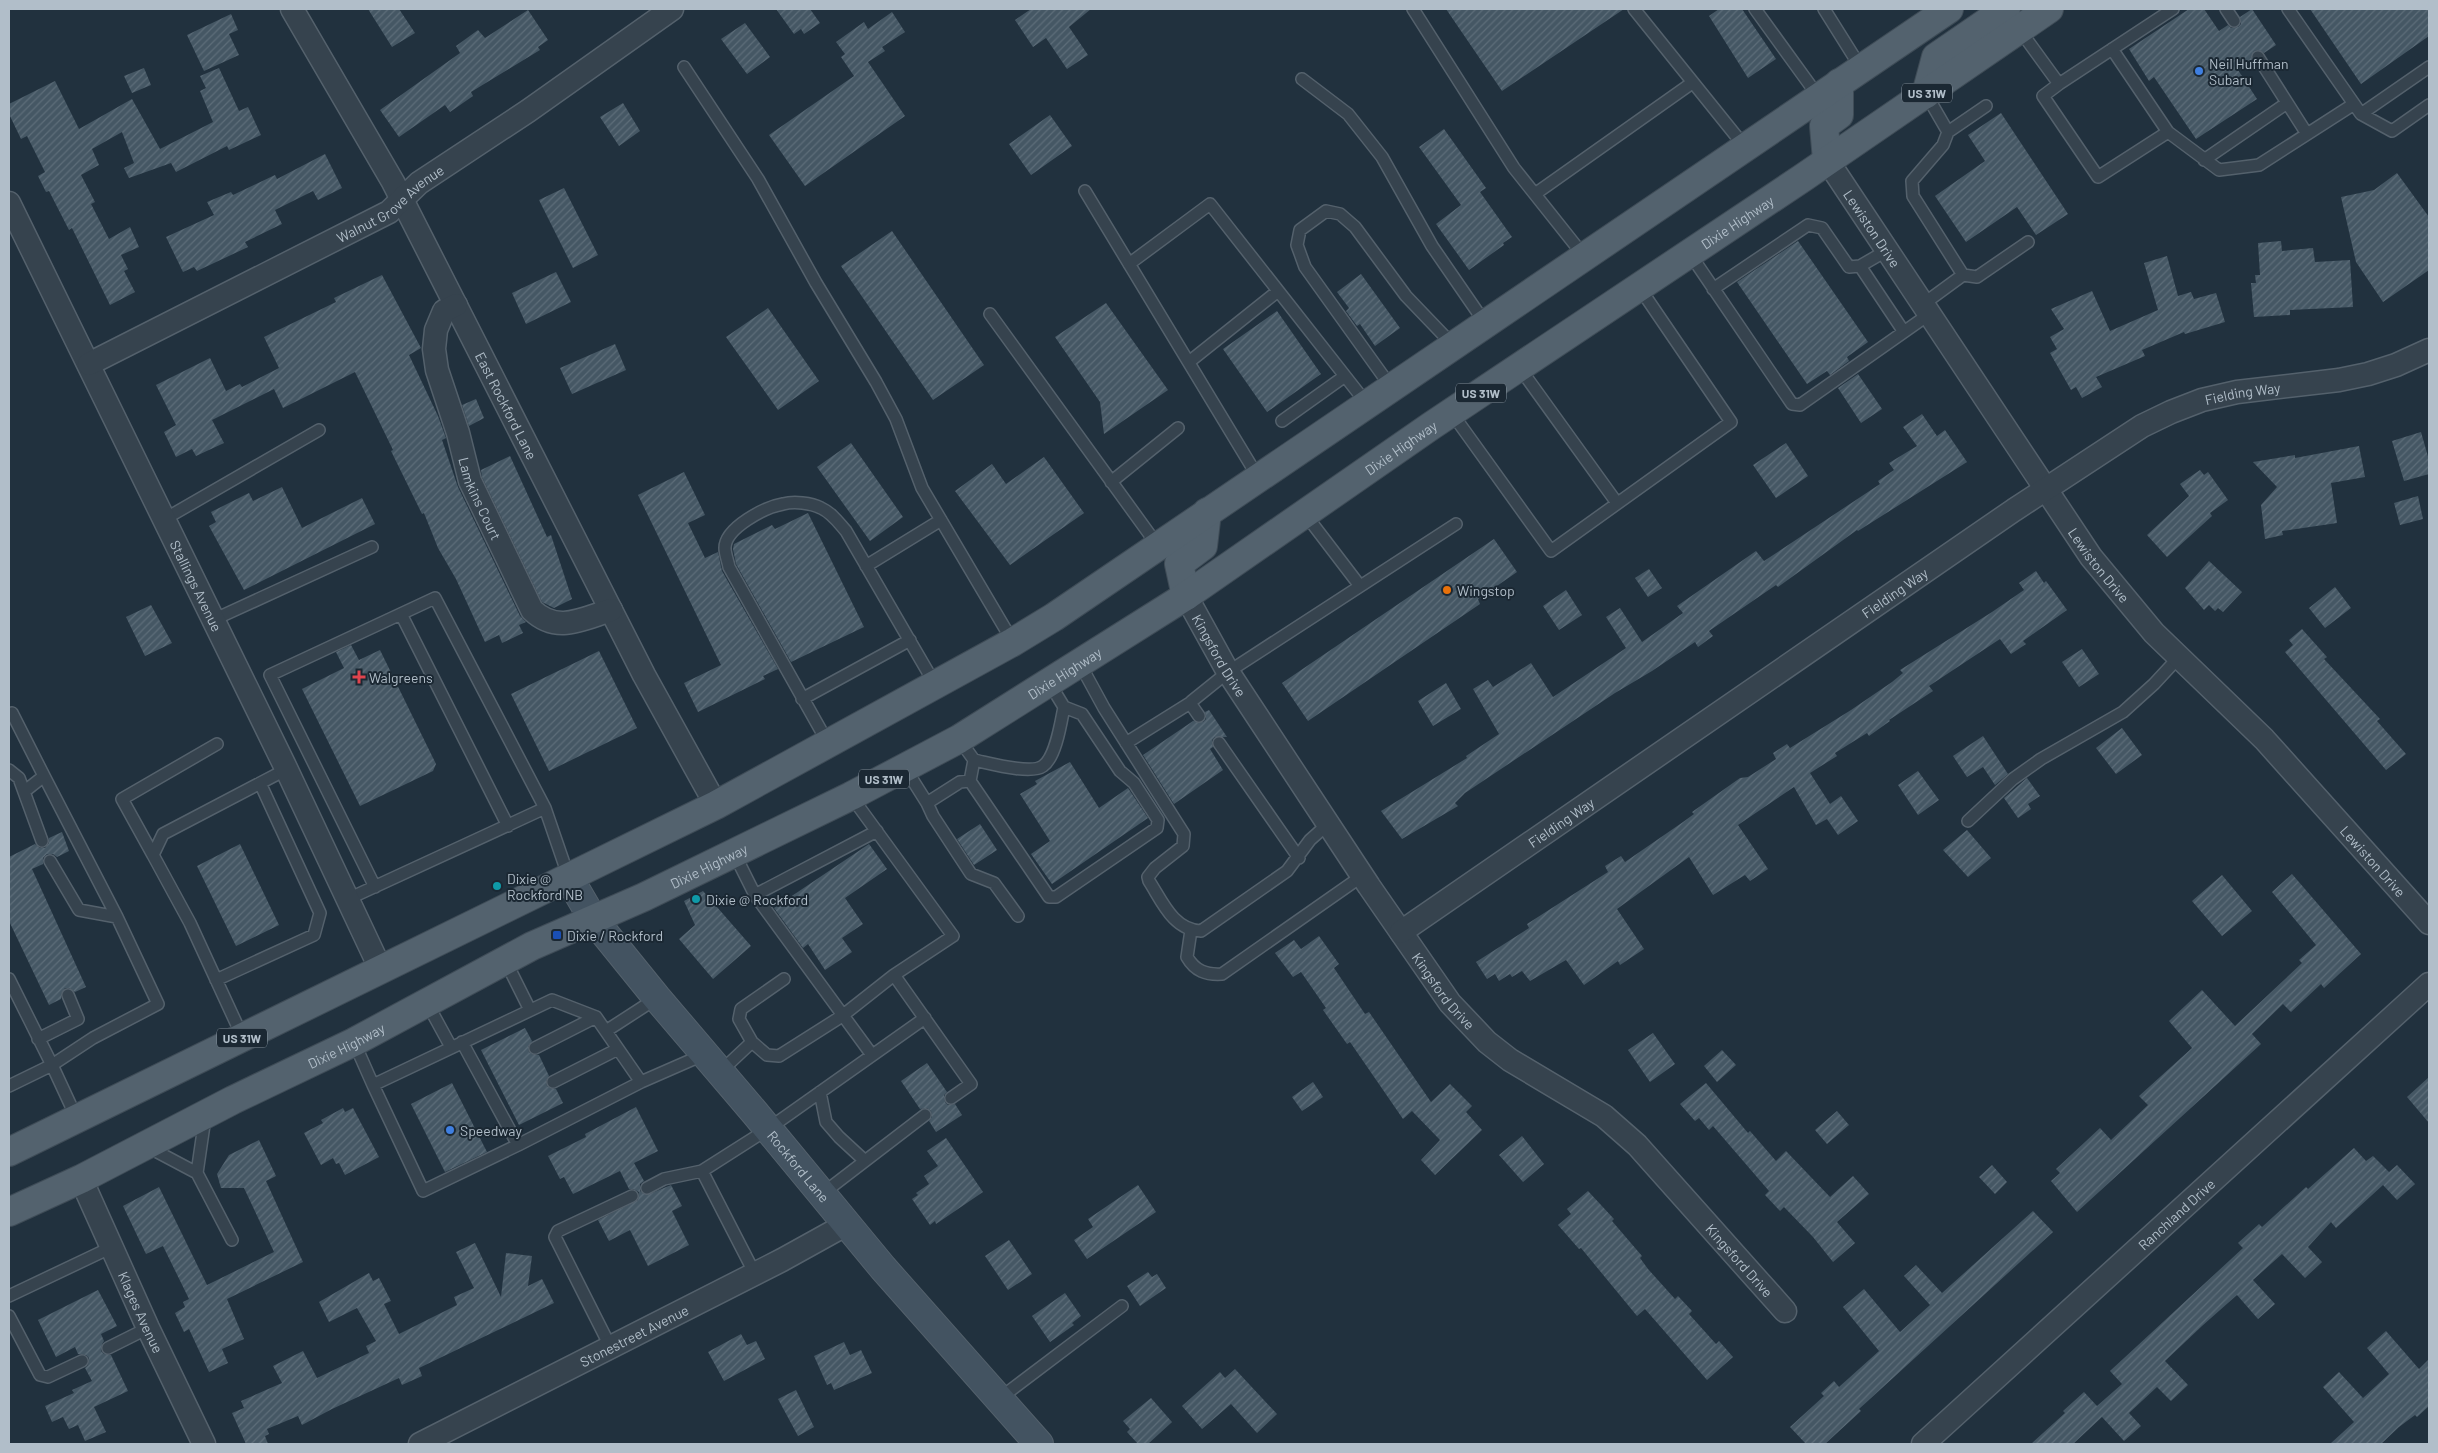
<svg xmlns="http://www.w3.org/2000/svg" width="2438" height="1453" font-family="Barlow,sans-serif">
<defs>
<pattern id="building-hatch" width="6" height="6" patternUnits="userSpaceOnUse" patternTransform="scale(1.25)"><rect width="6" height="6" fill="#455764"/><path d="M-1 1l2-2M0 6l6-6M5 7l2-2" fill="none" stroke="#5d6d79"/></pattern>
</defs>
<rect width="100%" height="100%" fill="#21313e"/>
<!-- building -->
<path fill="url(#building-hatch)" d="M368 9H399L415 33 392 47Z
M776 9H810L820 23 804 34 801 29 794 34Z
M1031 9H1091L1069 27 1088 55 1067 69 1046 38 1033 47 1015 20Z
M1446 9H1624L1502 91Z
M1719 9H1742L1776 59 1748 78 1709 16Z
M2189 9H2204L2219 31 2228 25 2231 28 2238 27 2241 24 2240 17 2252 9 2276 45 2264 53 2258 50 2254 51 2251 57 2252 61 2238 70 2257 99 2196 139 2154 77 2149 81 2129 49Z
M2310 9H2429V36L2361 84Z
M528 10 548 40 538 47 540 50 471 92 473 96 450 112 445 105 399 137 380 110 460 53 456 46 478 30 485 38Z
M892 12 905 32 882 47 885 51 868 62 905 116 805 186 769 135 854 76 841 57 845 54 836 42 864 22 868 29Z
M231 14 238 30 229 34 239 55 204 71 187 35Z
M745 23 770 57 747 74 721 39Z
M144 68 151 85 132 93 124 76Z
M219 68 239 111 248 107 261 135 229 150 227 146 176 172 171 163 129 178 124 168 134 163 122 132 92 149 99 165 81 175 95 202 91 204 109 239 130 227 139 247 121 255 128 269 124 271 135 292 110 305 72 228 69 230 49 191 46 192 38 176 45 172 27 136 21 139 9 114V104L55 81 79 129 132 99 160 149 213 122 200 91 206 88 200 76Z
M623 103 640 131 619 146 600 117Z
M2001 113 2068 214 2036 235 2017 207 1966 242 1935 196 1985 161 1968 135Z
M1050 115 1072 146 1031 175 1009 144Z
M1444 129 1486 188 1480 192 1512 237 1503 243 1504 245 1469 270 1436 224 1461 205 1419 147Z
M325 154 342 188 318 200 313 191 275 210 282 224 245 242 248 247 197 271 194 267 183 272 166 237 214 215 207 202 231 192 233 195 275 175 277 179Z
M2397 173 2429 217V270L2383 302 2356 262 2341 197 2374 190Z
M564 188 598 255 573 268 539 200Z
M892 231 984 365 933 400 841 266Z
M1798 241 1868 342 1847 357 1849 361 1830 375 1827 371 1807 384 1737 282Z
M2281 241 2282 251 2313 248 2315 262 2350 260 2353 307 2290 310V315L2254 317 2251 283H2256L2255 275H2260L2258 243Z
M2167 256 2178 296 2191 292 2194 299 2216 293 2225 322 2185 334 2184 332 2142 350 2145 356 2096 377 2102 387 2082 398 2076 387 2071 390 2050 353 2057 349 2050 337 2064 329 2051 309 2092 291 2110 331 2158 310 2144 263Z
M556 272 571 302 526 324 512 293Z
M1361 274 1400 328 1375 346 1360 324 1357 326 1346 311 1349 308 1337 292Z
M382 275 421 348 409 355 438 416 446 438 442 440 458 487 520 616 526 622 519 625 523 633 502 643 499 635 485 642 456 579 438 548 424 513 422 514 391 451 393 450 355 372 283 408 274 389 212 420 224 443 196 456 192 449 176 457 164 432 176 425 156 385 210 358 226 391 240 384 242 387 279 368 264 337 336 302 334 298Z
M1106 303 1168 390 1104 434 1100 402 1055 337Z
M768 308 819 381 778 410 726 337Z
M1277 311 1321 374 1267 412 1223 349Z
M615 344 626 370 572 394 560 368Z
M1858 374 1882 409 1861 423 1838 388Z
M476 399 484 418 469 426 462 405Z
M1922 414 1937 436 1945 430 1967 462 1858 531 1857 530 1778 587 1776 585 1709 631 1713 636 1698 647 1695 642 1652 671 1615 693 1465 793 1455 803 1458 806 1402 839 1381 811 1467 758 1466 756 1499 734 1473 689 1488 680 1493 687 1531 663 1553 697 1626 648 1606 617 1620 608 1642 642 1683 613 1677 606 1756 551 1764 561 1880 484 1878 481 1894 470 1889 463 1917 446 1903 427Z
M2421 432 2429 460V474L2404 481 2392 441Z
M851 443 903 517 870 541 817 467Z
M1786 443 1808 476 1776 498 1753 465Z
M2359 446 2365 477 2331 483 2337 523 2282 531 2283 535 2265 539 2261 505 2277 487 2253 462 2295 455V458Z
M510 456 547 537 551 535 572 599 554 608 542 602 482 477 481 470Z
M1044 457 1084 513 1010 565 955 491 992 464 1006 484Z
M2200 470 2204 475 2208 472 2228 500 2210 513 2212 516 2167 557 2147 535 2189 496 2180 484Z
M684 472 705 515 688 523 705 558 718 552 722 571 778 669 763 676 765 679 698 712 684 683 721 665 638 495Z
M282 487 302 528 362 498 375 524 244 590 209 526 216 522 211 512 249 493 253 501Z
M2418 496 2423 519 2400 525 2394 503Z
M808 513 864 627 791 662 736 564 733 549 734 544 772 525 775 529Z
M1494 539 1517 572 1478 599 1480 604 1308 721 1282 683Z
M2209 561 2242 592 2223 612 2218 608 2215 611 2209 605 2204 610 2185 588Z
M1649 569 1662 588 1648 597 1635 578Z
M2036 571 2044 583 2046 581 2067 610 2023 641 2026 644 2011 654 2000 639 1929 686 1933 691 1889 720 1890 721 1869 736 1867 733 1835 753 1837 756 1810 773 1830 804 1841 796 1858 821 1838 835 1827 819 1816 825 1794 787 1738 825 1768 869 1750 881 1745 875 1713 895 1689 857 1617 909 1644 949 1620 965 1618 961 1584 985 1566 960 1530 981 1522 971 1512 977 1510 974 1499 981 1495 974 1487 979 1476 962 1529 928 1527 924 1608 872 1605 866 1621 856 1625 862 1683 822 1694 814 1692 812 1740 778 1748 777 1776 759 1773 753 1787 744 1790 748 1851 710 1892 682 1903 673 1900 670 1992 612 2024 590 2019 583Z
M2335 587 2351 608 2325 628 2309 608Z
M1566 590 1582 615 1559 630 1543 606Z
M151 605 172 643 145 656 126 617Z
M2302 629 2327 657 2324 659 2380 719 2377 721 2406 754 2386 770 2285 652 2293 645 2289 640Z
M351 645 359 660 380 650 436 764 433 771 360 806 302 689 344 668 336 652Z
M2082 649 2099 674 2079 687 2062 662Z
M599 651 637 728 549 771 511 694Z
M1446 683 1461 709 1433 726 1418 701Z
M1209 710 1227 737H1215L1212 740 1213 747 1210 749 1223 770 1174 804 1143 755 1193 721 1203 722 1206 719 1205 712Z
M2122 728 2142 755 2116 774 2096 748Z
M1983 736 2008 774 1995 785 1983 767 1967 777 1953 756Z
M1070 762 1099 808 1128 788 1148 818 1052 884 1031 854 1050 841 1020 794 1037 784 1035 781Z
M1918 771 1939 800 1918 815 1898 785Z
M2027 778 2040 796 2028 804 2031 809 2018 818 2004 798Z
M980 824 997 850 974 865 957 839Z
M1967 830 1991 858 1968 877 1943 850Z
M62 832 69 851 57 857 53 854H47L43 858V864L32 869 86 987 75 992 69 988H65L61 994V999L49 1005 9 921V857L35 844 40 848H45L49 843V838Z
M240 844 279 925 236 946 197 866Z
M869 844 887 869 845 898 863 924 842 938 852 952 825 970 808 944 803 948 774 908Z
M2292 874 2361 954 2324 988 2321 984 2291 1012 2283 1004 2252 1034 2261 1044 2077 1212 2051 1181 2060 1173 2056 1169 2100 1128 2111 1140 2148 1105 2139 1096 2192 1048 2169 1021 2202 990 2235 1026 2302 963 2299 960 2316 945 2272 892Z
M2222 875 2252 911 2222 936 2192 901Z
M703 891 751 946 713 979 679 939 695 925 684 901Z
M1319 936 1339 964 1334 968 1365 1014 1369 1012 1431 1102 1450 1084 1472 1106 1466 1112 1482 1130 1435 1175 1421 1160 1440 1140 1412 1111 1403 1119 1350 1042 1347 1044 1323 1010 1326 1008 1301 972 1293 977 1275 953 1294 940 1301 949Z
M525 1028 532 1041 528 1047 529 1052 534 1055H539L549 1076 546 1081 547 1086 552 1089H556L563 1103 519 1125 481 1050Z
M1653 1033 1675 1064 1650 1082 1628 1050Z
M1722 1050 1736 1065 1717 1082 1704 1066Z
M927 1063 947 1092 944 1095 945 1102 948 1105 955 1104 962 1115 936 1132 929 1121 932 1117 931 1111 927 1108 920 1109 901 1081Z
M2429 1077V1123L2407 1097Z
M1313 1082 1323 1097 1302 1111 1292 1097Z
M452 1083 487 1152 445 1172 411 1104Z
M1706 1083 1748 1133 1750 1131 1776 1161 1786 1151 1830 1197 1853 1176 1869 1194 1837 1222 1855 1243 1833 1262 1813 1237 1784 1207 1780 1211 1765 1195 1769 1191 1713 1126 1709 1130 1699 1118 1695 1121 1680 1104Z
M636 1107 658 1151 634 1163 644 1181 640 1184V1191L647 1195 671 1185 682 1206 672 1211 689 1245 648 1266 630 1230 609 1241 598 1220 638 1200 639 1192 633 1189H629L620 1171 573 1194 564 1177 560 1179 548 1156 586 1137 585 1134Z
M343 1108 345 1112 353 1108 379 1157 345 1175 339 1163 336 1164 333 1158 321 1165 304 1133 323 1123 321 1120Z
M1837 1111 1849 1125 1827 1144 1815 1130Z
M1522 1136 1544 1164 1523 1182 1499 1155Z
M946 1138 983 1192 936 1224 935 1221 930 1225 912 1199 918 1195 916 1193 929 1184 924 1176 938 1166 927 1151Z
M259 1140 276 1176 266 1181 303 1262 227 1299 244 1339 222 1349 228 1363 209 1372 189 1329 184 1332 175 1313 185 1307 183 1302 189 1299 163 1246 146 1254 123 1206 159 1187 207 1285 274 1252 244 1188H221L217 1174 229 1155Z
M2354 1148 2366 1161 2373 1156 2389 1172 2397 1165 2415 1184 2397 1200 2383 1185 2336 1228 2331 1222 2308 1247 2322 1262 2305 1278 2282 1254 2253 1280 2275 1304 2258 1319 2237 1295 2202 1326 2165 1361 2188 1385 2171 1401 2157 1387 2129 1413 2141 1426 2124 1441 2102 1417 2073 1444H2031L2065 1413 2063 1411 2084 1392 2097 1406 2122 1384 2110 1371 2243 1248 2238 1243 2259 1224 2262 1227 2306 1187 2308 1189Z
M1992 1165 2007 1182 1995 1194 1979 1177Z
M1138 1185 1156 1212 1087 1259 1074 1240 1093 1227 1088 1219Z
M1588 1191 1614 1219 1612 1221 1642 1256 1640 1258 1648 1269 1675 1299 1678 1296 1692 1311 1689 1314 1716 1344 1719 1341 1733 1357 1707 1380 1645 1309 1637 1316 1581 1248 1579 1249 1558 1225 1571 1214 1567 1209Z
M2033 1211 2053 1232 1859 1409 1861 1411 1825 1444H1806L1790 1427 1824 1396 1821 1393 1834 1381 1839 1387 1879 1351 1843 1307 1864 1289 1900 1332 1930 1305 1904 1276 1916 1265 1942 1293Z
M1009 1240 1032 1274 1008 1290 985 1256Z
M475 1243 501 1297 506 1253 532 1256 528 1286 542 1279 554 1303 419 1368 422 1376 402 1385 399 1378 332 1409 302 1425 298 1416 267 1429 269 1434 265 1436 268 1444H246L232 1413 244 1408 241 1401 282 1383 273 1366 303 1351 317 1378 369 1353 366 1346 376 1341 357 1308 329 1322 319 1302 369 1273 373 1281 379 1278 391 1301 384 1304 399 1334 457 1305 454 1297 474 1288 456 1252Z
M1148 1272 1152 1277 1157 1274 1166 1288 1140 1306 1127 1286Z
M98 1290 117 1326 101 1334 104 1341 102 1344 101 1351 104 1354 111 1355 128 1391 94 1407 106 1432 85 1441 78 1425 69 1429 63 1417 52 1422 45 1406 74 1393 72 1390 92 1381 85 1368 88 1365 89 1358 86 1355 78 1354 75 1347 56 1357 38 1320Z
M1065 1293 1081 1316 1072 1323 1074 1325 1050 1342 1032 1316Z
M2386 1331 2419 1369 2429 1359V1406L2417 1417 2415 1415 2399 1427 2381 1444H2330L2354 1422 2323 1387 2339 1372 2363 1398 2389 1374 2367 1348Z
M741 1334 747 1345 756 1341 765 1359 724 1381 708 1352Z
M844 1342 850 1355 861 1350 872 1373 834 1390 831 1383 827 1385 814 1356Z
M1235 1369 1277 1414 1257 1433 1231 1404 1202 1429 1182 1406 1220 1372 1225 1378Z
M796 1390 814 1427 798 1436 778 1399Z
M1151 1398 1172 1422 1148 1444H1138L1127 1432 1130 1429 1123 1421Z"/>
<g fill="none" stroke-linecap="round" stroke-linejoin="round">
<!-- service casing -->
<g stroke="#54616c" stroke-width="14">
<path id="service" d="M1413 9 1514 168 1584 256
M1634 9 1745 147
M1755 9 1818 96
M1824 9 1861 68
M2226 9 2234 21
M2288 9 2361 114 2429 67
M2019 29 2059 84 2173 9
M2258 57 2307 134
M684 67 758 179 816 283 876 382 896 419 922 488 1013 642
M1302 79 1348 114 1382 157 1432 246 1485 323
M2059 84 2043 96 2098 177 2168 132 2112 49
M2361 114 2392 131 2429 105
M1948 132 1986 106
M2168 132 2219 170 2259 165 2354 104
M2204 160 2287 103
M1085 191 1258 477
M1535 194 1692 83
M1690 254 1792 404 1800 405 1928 315
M1129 264 1210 204 1367 404
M1860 266 1904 332
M1963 275 1977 277 2028 242
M1713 289 1808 225 1822 228 1849 267 1860 266 1886 251
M1922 305 1963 275 1913 196 1912 181 1943 145 1948 132 1926 94
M990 314 1158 546
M1189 362 1278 291
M1519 367 1617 503
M1391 387 1305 267 1297 245 1300 230 1326 211 1340 214 1355 227 1406 296 1453 345
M1451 412 1551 551 1731 422 1639 287
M1282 421 1345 376
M1111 482 1178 428
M1305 514 1360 586
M163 520 319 430
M866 566 941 520
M401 614 508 826
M213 620 372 547
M1080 664 1104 708 1184 834 1183 846 1155 868 1148 877 1149 881C1162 901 1173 930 1201 931L1287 871 1310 840 1329 823
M802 699 910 640
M9 715 12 713 44 776 25 791
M1199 716 1190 703 1192 701 1228 672 1456 524
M959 739 974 760 970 781 1049 897H1056L1157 828 1158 820 1134 783 1120 771 1082 714 1064 707 1050 684
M828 743 729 567C728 561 725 554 725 548 725 528 765 507 783 504 794 501 811 503 821 508 832 513 838 522 846 531L936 686
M1126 743 1190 703
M1219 743 1299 858
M974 760C989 763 1031 775 1043 766 1056 757 1061 722 1064 707
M905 768 927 803 960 782 970 781
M9 770 19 778 42 841
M44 776 117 917 158 1004 93 1038 52 1065 77 1119
M851 796 953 936 894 975 971 1084 951 1098
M927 803 933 816 971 874 994 883 1018 916
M1968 821 2013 779 2041 759 2123 712 2154 684 2179 657
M734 853 755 895 872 1055
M153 855 122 799 217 744
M50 861 79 910 117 917
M375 887 270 675 435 598 545 808 569 878
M755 895 877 831
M348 899 545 808
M1191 930 1187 957C1195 971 1206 975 1222 974L1362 876
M505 960 530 1010
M9 979 52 1065 9 1086
M216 980 314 935 320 913 260 783
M427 1003 451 1047
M606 1031 657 998
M243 1038 190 923 153 855 163 834 287 769
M38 1039 78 1019 68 995
M354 1042 373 1085
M462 1042 518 1145 641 1082
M752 1042 739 1019 741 1009 784 979
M535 1048 596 1017
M720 1072 752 1042 767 1055 779 1056 842 1016 894 975
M553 1082 618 1049
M820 1092 826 1122 839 1137 865 1161
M518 1145 423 1191 373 1085 552 1000 596 1017 641 1082 705 1054
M148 1147 197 1173 232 1240
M702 1171 755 1274
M197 1173 205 1118
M647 1188 664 1179 702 1171 768 1129 925 1018
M822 1194 925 1115
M9 1296 112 1247
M9 1316 40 1375 48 1377 82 1361
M108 1348 148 1328
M611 1348 555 1237 558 1231 632 1196
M999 1399 1122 1306"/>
</g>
<!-- minor casing -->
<g stroke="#54616c" stroke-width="25">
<g id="minor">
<path id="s1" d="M292 9 393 182 644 675 716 805"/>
<path id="s2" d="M1827 160 2091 557 2154 633 2264 739 2429 923"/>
<path id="s3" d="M9 203 284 764 381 970"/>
<path id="s4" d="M456 305 444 311 436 330 434 349 437 370 458 433 470 481 532 610C557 634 582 619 611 610"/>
<path id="s5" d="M89 364 389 212 419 183 528 111 672 9"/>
<path id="s6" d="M1186 596 1228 672 1369 886 1450 1003 1487 1042 1510 1060 1604 1116 1637 1145 1785 1311"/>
<path id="s7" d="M1401 932 2014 510 2142 426 2171 412 2202 400 2237 392 2339 380 2368 374 2396 365 2429 350"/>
<path id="s8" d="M81 1179 148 1328 204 1444"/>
<path id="s9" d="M420 1444 782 1260 847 1224"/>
<path id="s10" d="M1923 1444 2429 984"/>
</g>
</g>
<!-- secondary casing -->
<g stroke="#54616c" stroke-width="30">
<g id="secondary">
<path id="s11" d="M569 878 593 919 657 998 755 1113 883 1268 1039 1444"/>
</g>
</g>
<!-- primary casing -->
<g stroke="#3f4c57" stroke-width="30">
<g id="primary">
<path d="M1926 94 1936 57 2006 9"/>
<path d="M1827 160 1824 126 1839 115V83"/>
<path d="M1186 596 1179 564 1203 546 1207 512"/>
<path d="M9 1152 716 805 1013 642 1054 617 1949 9"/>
<path id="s12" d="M9 1212 81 1179 233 1100 354 1042 532 946 644 897 851 796 959 739 1186 596 1431 426 1804 177 2049 9"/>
</g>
</g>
<!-- service -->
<use href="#service" stroke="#36434e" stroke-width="11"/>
<!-- minor -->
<use href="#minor" stroke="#36434e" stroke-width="22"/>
<!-- secondary -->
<use href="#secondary" stroke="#435361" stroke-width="28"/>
<!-- primary -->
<use href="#primary" stroke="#53626e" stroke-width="28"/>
</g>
<!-- markers -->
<g fill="#3f7fe0" stroke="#1b2833" stroke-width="2">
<circle cx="2199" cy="71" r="5"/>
<circle cx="450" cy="1130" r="5"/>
</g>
<circle fill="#e8710a" stroke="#1b2833" stroke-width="2" cx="1447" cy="590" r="5"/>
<path fill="#e0444e" stroke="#1b2833" stroke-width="2" d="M356.5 669.5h5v5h5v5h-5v5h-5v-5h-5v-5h5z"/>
<g fill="#0f9aa8" stroke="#1b2833" stroke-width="2">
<circle cx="497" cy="886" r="5"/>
<circle cx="696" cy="899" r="5"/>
</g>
<rect fill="#1a4fb4" stroke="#1b2833" stroke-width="2" x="552" y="930" width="10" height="10" rx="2.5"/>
<g text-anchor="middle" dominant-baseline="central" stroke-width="4" stroke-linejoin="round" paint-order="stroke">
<!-- shield labels -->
<g fill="#1b2833" stroke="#84919c" stroke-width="1">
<rect x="1902" y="83.5" width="50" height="19" rx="4"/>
<rect x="1456" y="383.5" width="50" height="19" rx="4"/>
<rect x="859" y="769.5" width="50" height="19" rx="4"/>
<rect x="217" y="1028.5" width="50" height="19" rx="4"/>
</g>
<g font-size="12" font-weight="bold" fill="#b1bec9">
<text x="1927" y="93">US 31W</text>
<text x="1481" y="393">US 31W</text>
<text x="884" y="779">US 31W</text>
<text x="242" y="1038">US 31W</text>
</g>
<!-- poi labels -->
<g font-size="14" fill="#b1bec9" stroke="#1b2833" text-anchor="start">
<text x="2209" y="63">Neil Huffman<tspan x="2209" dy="16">Subaru</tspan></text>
<text x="1457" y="590">Wingstop</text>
<text x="369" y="677">Walgreens</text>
<text x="507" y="878">Dixie @<tspan x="507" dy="16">Rockford NB</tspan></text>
<text x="706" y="899">Dixie @ Rockford</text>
<text x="567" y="935">Dixie / Rockford</text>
<text x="460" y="1130">Speedway</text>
</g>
<!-- street labels -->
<g font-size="14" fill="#b1bec9" stroke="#1b2833">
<text stroke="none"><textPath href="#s5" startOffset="342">Walnut Grove Avenue</textPath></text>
<text stroke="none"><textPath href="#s12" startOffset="1996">Dixie Highway</textPath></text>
<text stroke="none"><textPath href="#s2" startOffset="82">Lewiston Drive</textPath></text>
<text stroke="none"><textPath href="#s7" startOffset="1004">Fielding Way</textPath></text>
<text stroke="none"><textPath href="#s1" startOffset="451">East Rockford Lane</textPath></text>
<text stroke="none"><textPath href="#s12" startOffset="1591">Dixie Highway</textPath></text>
<text stroke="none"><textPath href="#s4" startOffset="210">Lamkins Court</textPath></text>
<text stroke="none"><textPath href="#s2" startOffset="488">Lewiston Drive</textPath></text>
<text stroke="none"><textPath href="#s3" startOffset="426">Stallings Avenue</textPath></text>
<text stroke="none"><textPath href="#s7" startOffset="599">Fielding Way</textPath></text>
<text stroke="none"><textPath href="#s6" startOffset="68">Kingsford Drive</textPath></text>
<text stroke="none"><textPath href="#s12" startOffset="1186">Dixie Highway</textPath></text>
<text stroke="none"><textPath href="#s7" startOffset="194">Fielding Way</textPath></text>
<text stroke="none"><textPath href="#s2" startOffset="892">Lewiston Drive</textPath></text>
<text stroke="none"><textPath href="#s12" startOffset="781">Dixie Highway</textPath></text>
<text stroke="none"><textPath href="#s6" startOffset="472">Kingsford Drive</textPath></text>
<text stroke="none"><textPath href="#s12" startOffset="376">Dixie Highway</textPath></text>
<text stroke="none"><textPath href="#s11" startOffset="369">Rockford Lane</textPath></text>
<text stroke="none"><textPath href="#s10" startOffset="342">Ranchland Drive</textPath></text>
<text stroke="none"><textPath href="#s6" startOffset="876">Kingsford Drive</textPath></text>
<text stroke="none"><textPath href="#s8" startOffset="146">Klages Avenue</textPath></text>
<text stroke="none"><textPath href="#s9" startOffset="240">Stonestreet Avenue</textPath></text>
</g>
</g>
<!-- border -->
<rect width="2438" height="1453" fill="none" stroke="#b1bec9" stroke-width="20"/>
</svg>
